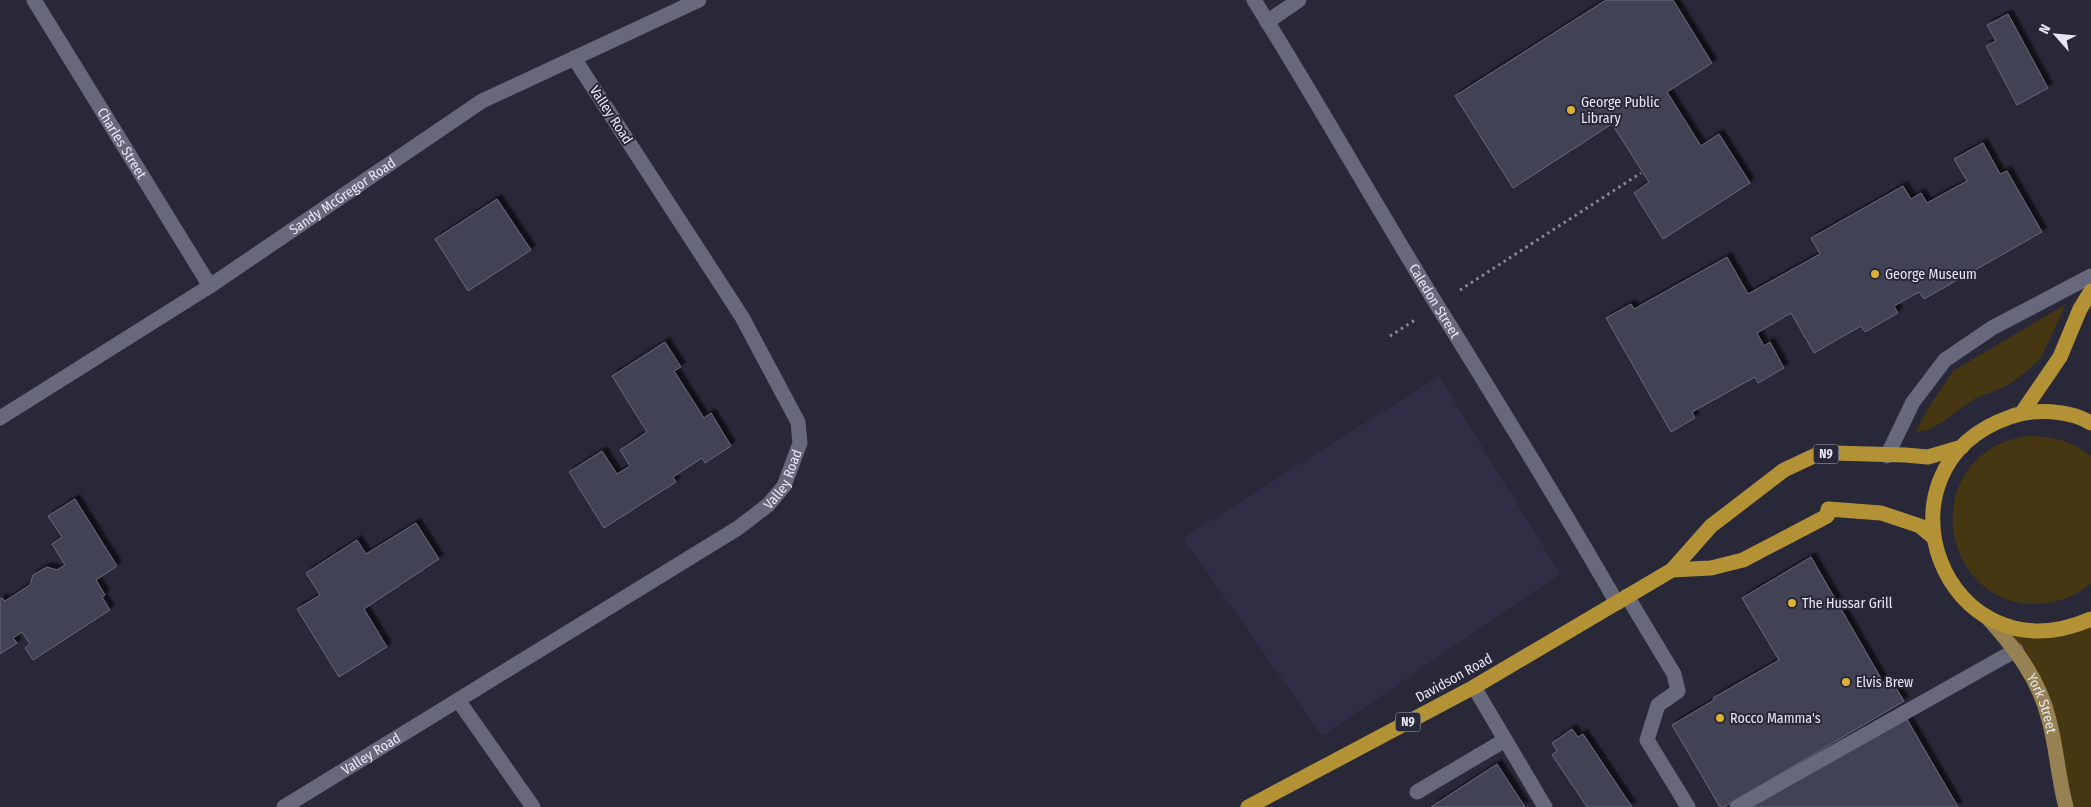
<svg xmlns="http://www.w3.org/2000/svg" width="2091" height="807" font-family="'Fira Sans Condensed',sans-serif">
<defs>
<filter id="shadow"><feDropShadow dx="4.5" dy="-4.5" stdDeviation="1" flood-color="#0009"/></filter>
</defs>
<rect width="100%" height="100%" fill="#282839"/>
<!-- built -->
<path fill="#2f2e45" d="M1439 376 1560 574 1322 736 1183 538Z"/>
<!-- green -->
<path fill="#453711" d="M2066 304 2041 358 2023 374 2005 387 1976 398 1941 423 1928 430 1916 432 1927 410 1953 371Z
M2028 436C2052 436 2072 441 2091 456V583C2077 596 2058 603 2039 604 1949 607 1919 484 1999 444 2008 440 2018 438 2028 436Z
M2091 619V807H2066L2052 733 2003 624 2020 629Z"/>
<!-- building -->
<path fill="#434355" stroke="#67687c" filter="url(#shadow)" d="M1606 0H1673L1712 63 1667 92 1701 146 1719 134 1750 183 1663 239 1634 193 1649 182 1612 124 1513 188 1455 96Z
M2008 14 2048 88 2017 105 1986 46 1996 41 1987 25Z
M1983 143 2000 174 2007 171 2042 232 1924 299 1919 292 1894 306 1898 313 1865 332 1861 326 1814 353 1791 313 1757 333 1764 346 1770 342 1784 368 1758 383 1755 377 1692 412 1695 418 1671 432 1606 318 1631 304 1634 309 1727 257 1748 294 1820 254 1811 238 1903 186 1911 199 1921 193 1927 203 1967 181 1954 159Z
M497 199 531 250 468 291 435 239Z
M665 342 681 367 674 371 704 418 711 413 731 446 705 463 702 458 673 477 676 482 604 528 569 472 602 451 617 474 630 466 620 450 647 432 612 376Z
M75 499 117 566 96 580 105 595 102 597 110 610 33 660 25 648 30 644 22 632 13 638 17 643 0 654V599L2 598 5 601 30 585 33 575 47 567 57 570 65 565 52 544 62 537 48 516Z
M416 523 439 559 364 609 387 647 339 677 297 609 320 595 306 573 357 540 366 554Z
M1811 557 1886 687 1893 683 1904 701 1724 807H1720L1672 725 1714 700 1713 698 1779 660 1742 598Z
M1905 716 1958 807H1750Z
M1572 729 1578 737 1583 734 1632 807H1587L1552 755 1557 751 1552 743Z
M1497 764 1525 807H1431Z"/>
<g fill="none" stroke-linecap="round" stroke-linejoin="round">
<!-- path -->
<path stroke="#898997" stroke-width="3" stroke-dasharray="2.5 4" stroke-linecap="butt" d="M1460 290 1641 173
M1390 336 1415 320"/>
<!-- minor -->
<g stroke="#68687c" stroke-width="15">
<path id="s1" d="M34 0 210 286"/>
<path id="s2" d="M1254 0C1317 101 1375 204 1437 305 1498 403 1559 502 1617 603"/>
<path d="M1267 22 1299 0"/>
<path id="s3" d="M0 418 210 286 482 101 699 0"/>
<path d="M1887 456 1913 402 1945 360 1992 328 2091 276"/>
<path d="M1627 596 1674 674 1678 691 1658 705 1647 740 1688 807"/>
<path d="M1474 687 1545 807"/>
<path d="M458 700 533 807"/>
<path d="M1417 792 1505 740"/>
<path id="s4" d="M284 807 738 528 768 505 784 486 800 443 798 422 742 317 574 58"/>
<path d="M1737 807 2016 650"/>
</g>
<!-- major -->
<path stroke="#958152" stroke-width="15" id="s5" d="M1986 616C2014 647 2039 678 2049 720 2057 749 2058 778 2066 807"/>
<!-- highway -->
<path stroke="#b39236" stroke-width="15" d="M2021 414 2060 357 2080 309 2091 291
M2091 423C2069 410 2034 408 2010 417 1864 468 1944 683 2091 619
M1672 570 1711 568 1743 560 1827 516 1828 509 1881 513 1920 526 1933 537
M1248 807 1474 687 1672 570 1711 526 1784 470 1816 455 1832 453 1905 455 1928 457 1962 447"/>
</g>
<!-- markers -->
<g fill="#ddb133" stroke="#282839" stroke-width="2">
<circle cx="1571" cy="110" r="5"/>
<circle cx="1875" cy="274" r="5"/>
<circle cx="1792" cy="603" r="5"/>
<circle cx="1846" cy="682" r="5"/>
<circle cx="1720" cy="718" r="5"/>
</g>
<g text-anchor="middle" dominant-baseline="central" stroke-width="4" stroke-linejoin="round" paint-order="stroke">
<!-- shield labels -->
<g fill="#282839" stroke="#adaeba" stroke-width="1">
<rect x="1813.5" y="444.5" width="25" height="19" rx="4"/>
<rect x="1395.5" y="712.5" width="25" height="19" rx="4"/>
</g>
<g font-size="12" font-weight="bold" fill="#e6e7f2">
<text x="1826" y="454">N9</text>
<text x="1408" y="722">N9</text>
</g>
<!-- poi labels -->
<g font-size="14" fill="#e6e7f2" stroke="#282839" text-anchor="start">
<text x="1581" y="102">George Public<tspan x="1581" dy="16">Library</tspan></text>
<text x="1885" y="274">George Museum</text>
<text x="1802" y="603">The Hussar Grill</text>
<text x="1856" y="682">Elvis Brew</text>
<text x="1730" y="718">Rocco Mamma's</text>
</g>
<!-- street labels -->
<g font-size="14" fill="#e6e7f2" stroke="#282839">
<text transform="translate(611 115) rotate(57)">Valley Road</text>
<text stroke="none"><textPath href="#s1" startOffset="168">Charles Street</textPath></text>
<text stroke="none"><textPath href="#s3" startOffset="408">Sandy McGregor Road</textPath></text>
<text stroke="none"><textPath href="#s2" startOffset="351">Caledon Street</textPath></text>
<text stroke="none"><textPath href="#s4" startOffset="601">Valley Road</textPath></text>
<text transform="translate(1454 678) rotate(-29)">Davidson Road</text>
<text stroke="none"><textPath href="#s5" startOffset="105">York Street</textPath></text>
<text stroke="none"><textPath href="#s4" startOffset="102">Valley Road</textPath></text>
</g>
</g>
<!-- north arrow -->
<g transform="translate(2056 35) rotate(297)" stroke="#282839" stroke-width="4" paint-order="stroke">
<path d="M0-4L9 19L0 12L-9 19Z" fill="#e6e7f2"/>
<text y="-8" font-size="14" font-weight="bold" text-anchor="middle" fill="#e6e7f2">N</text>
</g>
</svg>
